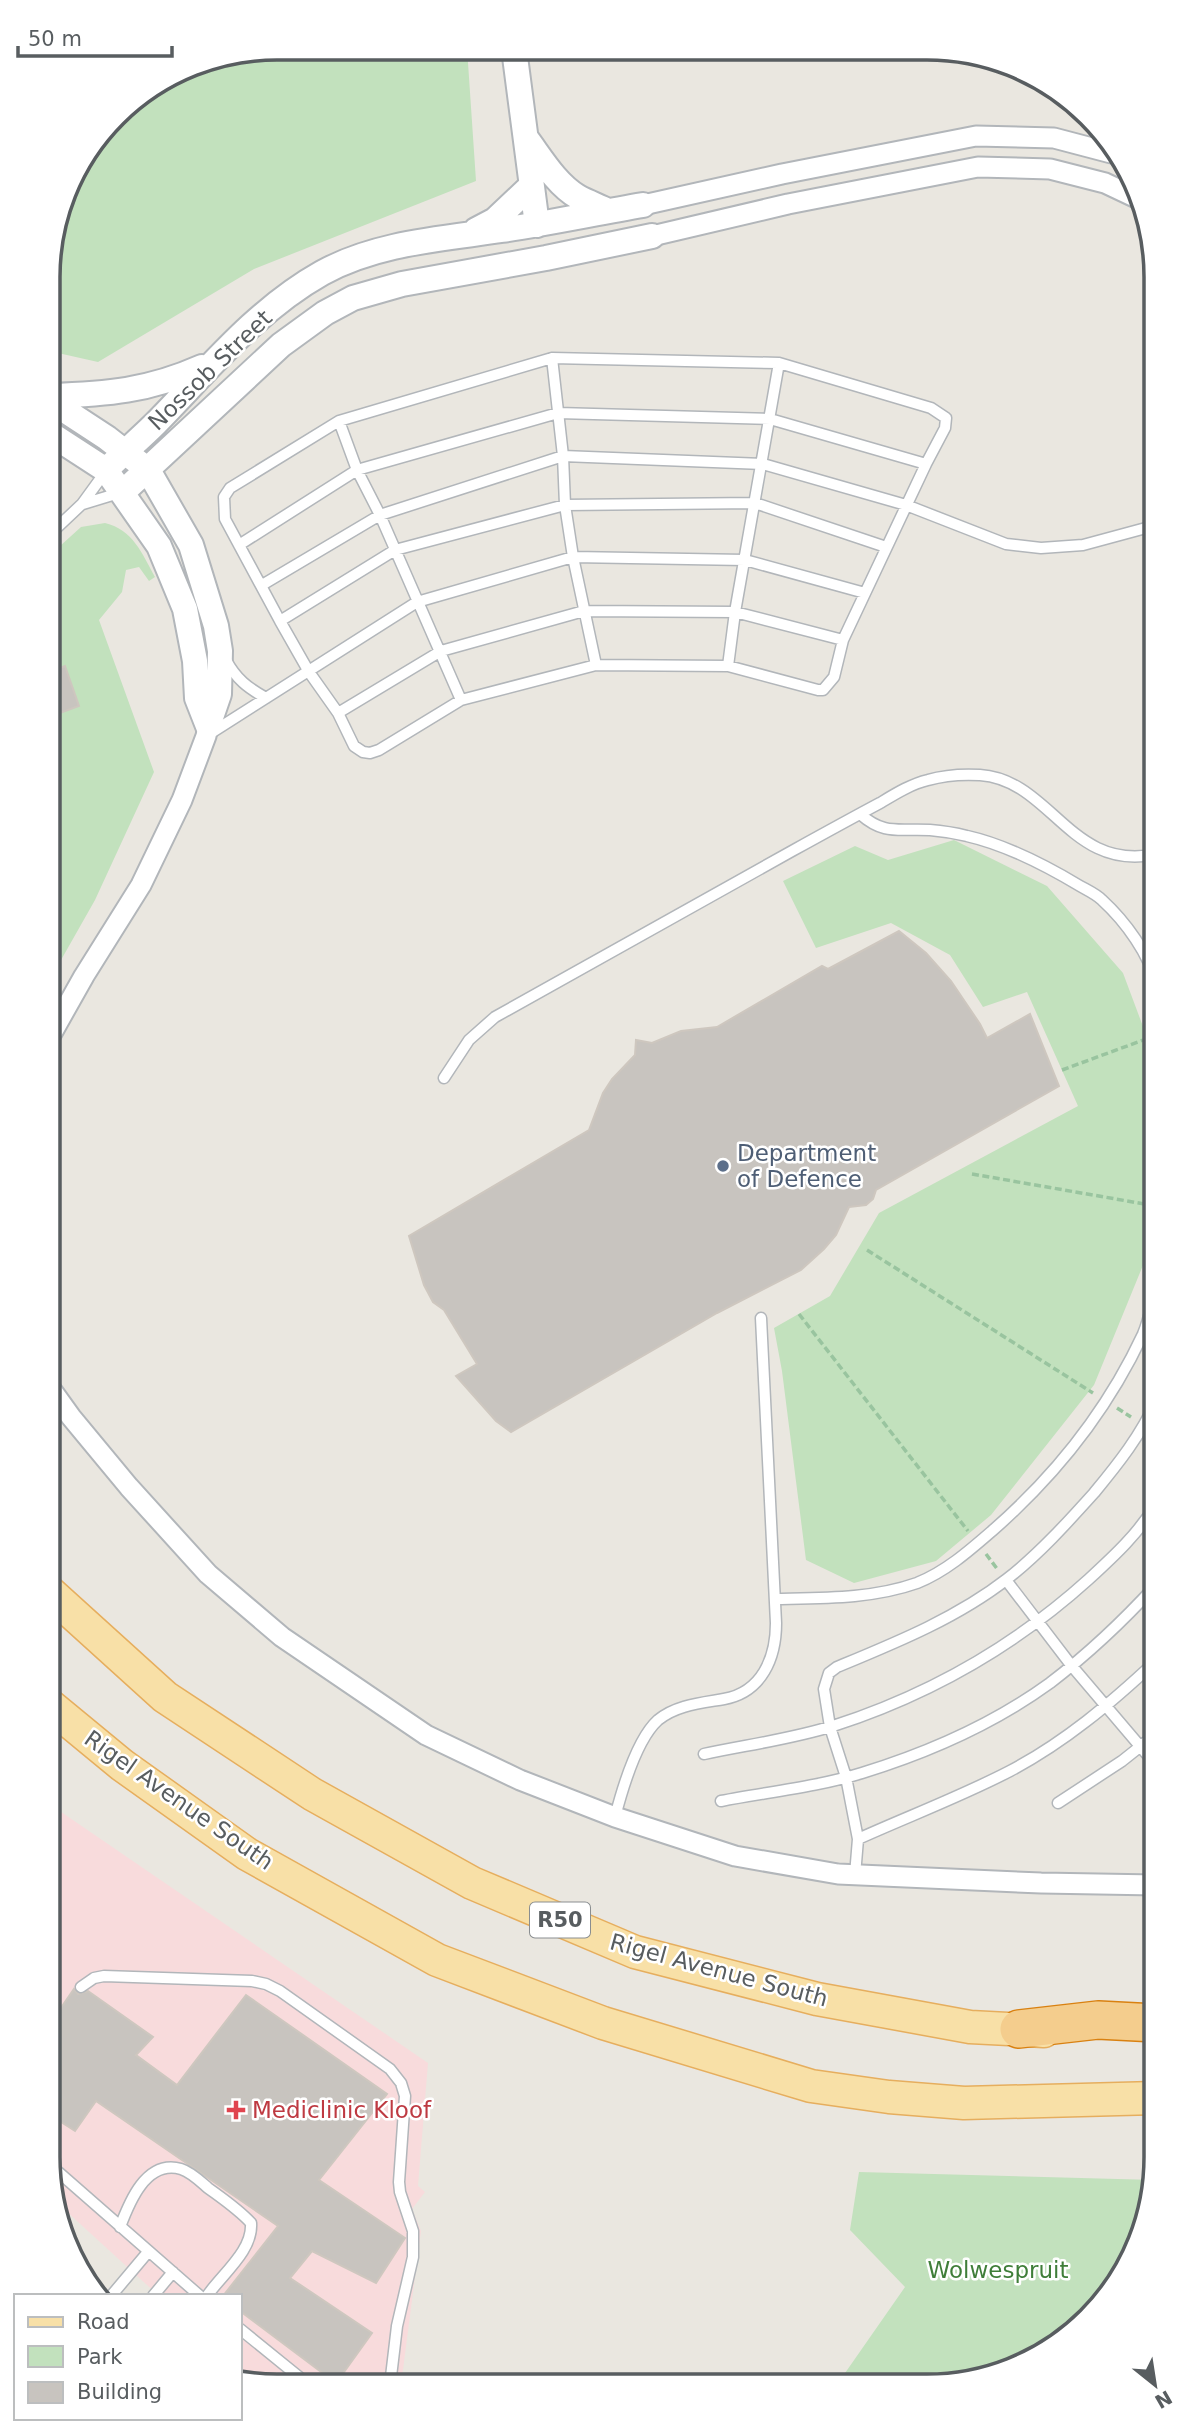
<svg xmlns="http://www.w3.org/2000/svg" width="1204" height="2434" font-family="'DejaVu Sans',sans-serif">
<rect width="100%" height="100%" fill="#eae7e0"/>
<!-- medical -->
<path fill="#f8dbdc" d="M48 1803 428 2063 418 2186 425 2192 412 2209 421 2231 401 2385H257L240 2369V2296H159L54 2200 47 2157Z"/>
<!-- green -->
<path fill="#c2e1bd" d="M276 47 467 48 476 181 254 269 98 362 49 351V247L71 175 125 104 189 65Z
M105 523C133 530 142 553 155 577L149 581 139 567 126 570 122 592 99 620 154 772 95 900 48 983 49 556 81 527Z
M954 840 1047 886 1123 973 1157 1064V1172L1148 1253 1094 1385 991 1515 936 1561 854 1583 806 1560 782 1371 774 1328 830 1296 879 1213 1078 1106 1027 992 983 1007 950 955 891 923 816 948 783 881 855 846 888 860Z
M859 2172 1155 2180 1139 2245 1109 2297 1055 2348 1001 2375 927 2387 836 2386 905 2287 850 2230Z"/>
<!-- building -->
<path fill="#c8c4bf" stroke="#cec7bf" stroke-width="2" d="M65 666 79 706 49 717V672Z
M899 931 926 953 951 981 980 1024 987 1038 1030 1014 1059 1086 876 1190 873 1199 866 1205 849 1207 836 1235 824 1249 801 1270 717 1313 511 1432 496 1421 456 1376 477 1364 444 1310 433 1302 424 1285 409 1236 589 1130 603 1093 612 1079 635 1055 636 1040 652 1043 681 1031 717 1027 822 966 828 969Z
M74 1989 78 1994 88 1991 153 2037 136 2055 177 2085 246 1995 387 2094 319 2180 405 2238 376 2283 312 2251 290 2278 372 2333 336 2383 240 2311V2296H223L278 2226 96 2101 75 2131 47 2113V2028Z"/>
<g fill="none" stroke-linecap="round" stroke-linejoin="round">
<!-- service casing -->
<g stroke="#b2b6ba" stroke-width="13">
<path id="service" d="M552 358 779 363 931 408 946 418 945 428 926 464 843 640 834 677 823 690H818L728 666 596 665 461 700 379 750 370 753 363 752 354 746 338 713 309 672 280 621 225 519 224 497 230 488 339 421Z
M552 358 563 456 565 505 573 557 596 665
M339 421 357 470 380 515 461 700
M83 504 119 493
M49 535 82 504 106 471
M239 545 357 470 558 413 770 419 926 464
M262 585 380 515 563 456 763 464 906 505 1006 544 1041 548 1083 545 1157 525
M280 621 395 550 565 505 755 503 886 547
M226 660C236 679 248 688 266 698
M728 666 735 612 779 363
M338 713 441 651 584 611 735 612 843 640
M211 733 417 602 573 557 745 560 865 593
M860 814C885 836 899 828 930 830 942 831 955 833 967 836 1007 845 1045 865 1080 886 1087 890 1096 894 1102 900 1126 922 1149 954 1157 985
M444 1078 469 1040 495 1017C594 962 693 907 792 851 821 835 850 819 880 803 895 794 911 784 928 780 945 775 962 774 980 775 1052 780 1070 873 1157 854
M1145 1425 1156 1431
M1006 1580 1071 1665 1156 1765
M775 1599C822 1598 872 1599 917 1583 945 1572 969 1551 992 1531 1055 1476 1107 1411 1143 1334 1149 1320 1152 1303 1156 1288
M704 1754C746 1745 792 1739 833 1726 929 1695 1015 1646 1089 1579 1114 1556 1139 1533 1156 1504
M721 1801C767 1792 817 1787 862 1773 927 1753 995 1723 1050 1683 1088 1654 1124 1620 1156 1585
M1058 1803 1122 1761 1156 1734
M615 1817C622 1790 637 1739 658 1720 676 1705 701 1703 724 1699 762 1692 776 1658 776 1623L761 1318
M858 1839C909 1816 962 1796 1010 1771 1065 1742 1111 1703 1156 1661
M855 1875 858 1839 846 1777 830 1727 824 1689 829 1673 837 1667C895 1643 957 1618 1007 1579 1039 1554 1067 1523 1094 1493 1118 1464 1141 1435 1156 1401
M81 1987 94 1978 104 1976 252 1981 266 1984 280 1991 390 2069 401 2083 405 2096 399 2182 400 2192 413 2231V2257L397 2326 390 2385
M48 2163 200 2296
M120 2227C129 2203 146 2159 181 2169 191 2172 201 2182 208 2188 223 2199 238 2209 251 2223 253 2251 222 2274 207 2296
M111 2296 148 2252
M153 2296 173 2272
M240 2329 309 2385
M864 2387 865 2383"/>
</g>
<!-- minor casing -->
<g stroke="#b2b6ba" stroke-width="23">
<path id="minor" d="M643 205 782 174 976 136 1054 138 1111 153
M652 236 788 204 978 167 1050 169 1105 183 1143 201
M48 1040 84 976 141 885 182 800 206 736 208 726
M48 1385 71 1417 129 1487 208 1574 282 1637 426 1735 520 1780 615 1817 735 1856 838 1874 1041 1883 1156 1885"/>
</g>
<!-- tertiary casing -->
<g stroke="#b2b6ba" stroke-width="28">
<path id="tertiary" d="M514 49 537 225
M526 138C541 158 556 184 578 197 587 202 598 206 608 211
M476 230 495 220 531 186
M49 396C107 394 148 391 202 367
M49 400 107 438 148 470 191 545 216 626 220 651 219 694 208 726
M49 433 106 470 159 546 185 609 195 661 197 698 208 726
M106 470C122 454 140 439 156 423 208 370 256 310 322 273 376 243 441 239 502 230 549 223 596 213 643 205
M123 492 281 345 325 313 353 298 402 284 546 258 652 236"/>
</g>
<!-- primary casing -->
<g stroke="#e6ae5e" stroke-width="35">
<path id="primary" d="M48 1591 165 1697 312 1794 472 1883 635 1952 817 1999 970 2027 1044 2031
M48 1704 122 1765 247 1854 437 1960 603 2023 811 2086 889 2097 964 2103 1156 2098"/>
</g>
<!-- motorway casing -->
<g stroke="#d98111" stroke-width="40">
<path id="motorway" d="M1019 2029 1098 2020 1156 2023"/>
</g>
<!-- path -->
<path stroke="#99c49f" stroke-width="3.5" stroke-dasharray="7 3.5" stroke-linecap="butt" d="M1062 1070 1157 1035
M972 1174 1156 1206
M867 1250 1093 1393
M799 1314 968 1531
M1117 1408 1131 1417
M986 1554 998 1570"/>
<!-- service -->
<use href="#service" stroke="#fff" stroke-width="10"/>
<!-- minor -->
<use href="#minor" stroke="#fff" stroke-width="19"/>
<!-- tertiary -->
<use href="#tertiary" stroke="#fff" stroke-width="24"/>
<!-- primary -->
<use href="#primary" stroke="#f8e0a7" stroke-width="32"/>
<!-- motorway -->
<use href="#motorway" stroke="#f4cd8d" stroke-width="37"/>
</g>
<!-- markers -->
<circle fill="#5c6f8a" stroke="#fff" stroke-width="2.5" cx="723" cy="1166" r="7"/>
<path fill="#e0444e" stroke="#fff" stroke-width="2.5" d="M232.5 2099.5h7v7h7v7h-7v7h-7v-7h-7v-7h7z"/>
<g text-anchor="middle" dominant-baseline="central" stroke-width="5" stroke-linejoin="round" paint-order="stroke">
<!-- shield labels -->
<rect fill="#fff" stroke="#8a8e90" stroke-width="2" x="530" y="1902.5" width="60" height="35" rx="5"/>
<g font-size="21" font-weight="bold" fill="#585d60">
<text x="560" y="1920">R50</text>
</g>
<!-- street labels -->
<g font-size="23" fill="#585d60" stroke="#fff">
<text transform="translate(210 370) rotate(-44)">Nossob Street</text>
<text transform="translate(179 1800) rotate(35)">Rigel Avenue South</text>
<text transform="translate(719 1970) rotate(15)">Rigel Avenue South</text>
</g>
<!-- service labels -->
<g font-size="23" fill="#4e5e75" stroke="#fff" text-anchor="start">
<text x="737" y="1153">Department<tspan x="737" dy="26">of Defence</tspan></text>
</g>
<!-- health labels -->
<g font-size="23" fill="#be3a42" stroke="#fff" text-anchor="start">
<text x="252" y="2110">Mediclinic Kloof</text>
</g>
<!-- park labels -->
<g font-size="23" fill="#3f7e39" stroke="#fff">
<text x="998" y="2270">Wolwespruit</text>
</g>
</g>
<!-- crop -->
<path d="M0 0H1204V2434H0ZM277 60H927A217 217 0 0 1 1144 277V2157A217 217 0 0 1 927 2374H277A217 217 0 0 1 60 2157V277A217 217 0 0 1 277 60Z" fill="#fff" fill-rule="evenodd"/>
<path fill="none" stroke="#585d60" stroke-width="3.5" d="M277 60H927A217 217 0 0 1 1144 277V2157A217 217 0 0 1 927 2374H277A217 217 0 0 1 60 2157V277A217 217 0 0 1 277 60Z"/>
<!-- legend -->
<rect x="14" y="2294" width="228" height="126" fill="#ffffff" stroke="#bcbebf" stroke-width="2"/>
<rect x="28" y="2317" width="35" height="10" fill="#f8e0a7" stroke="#bcbebf" stroke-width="2"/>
<text x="77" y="2329" font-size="21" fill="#585d60">Road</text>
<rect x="28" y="2346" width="35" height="21" fill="#c2e1bd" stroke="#bcbebf" stroke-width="2"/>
<text x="77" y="2364" font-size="21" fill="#585d60">Park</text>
<rect x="28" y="2382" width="35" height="21" fill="#c8c4bf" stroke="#bcbebf" stroke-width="2"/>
<text x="77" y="2399" font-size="21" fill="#585d60">Building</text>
<!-- north arrow -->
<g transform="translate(1155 2385) rotate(150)" stroke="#ffffff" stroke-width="5" paint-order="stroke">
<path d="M0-5L12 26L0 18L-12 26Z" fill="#585d60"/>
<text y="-10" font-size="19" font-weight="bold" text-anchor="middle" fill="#585d60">N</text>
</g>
<!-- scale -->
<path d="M18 46v10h154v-10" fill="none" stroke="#585d60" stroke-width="3.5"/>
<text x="28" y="46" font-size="21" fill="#585d60" stroke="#ffffff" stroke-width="5" paint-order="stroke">50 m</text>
</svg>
